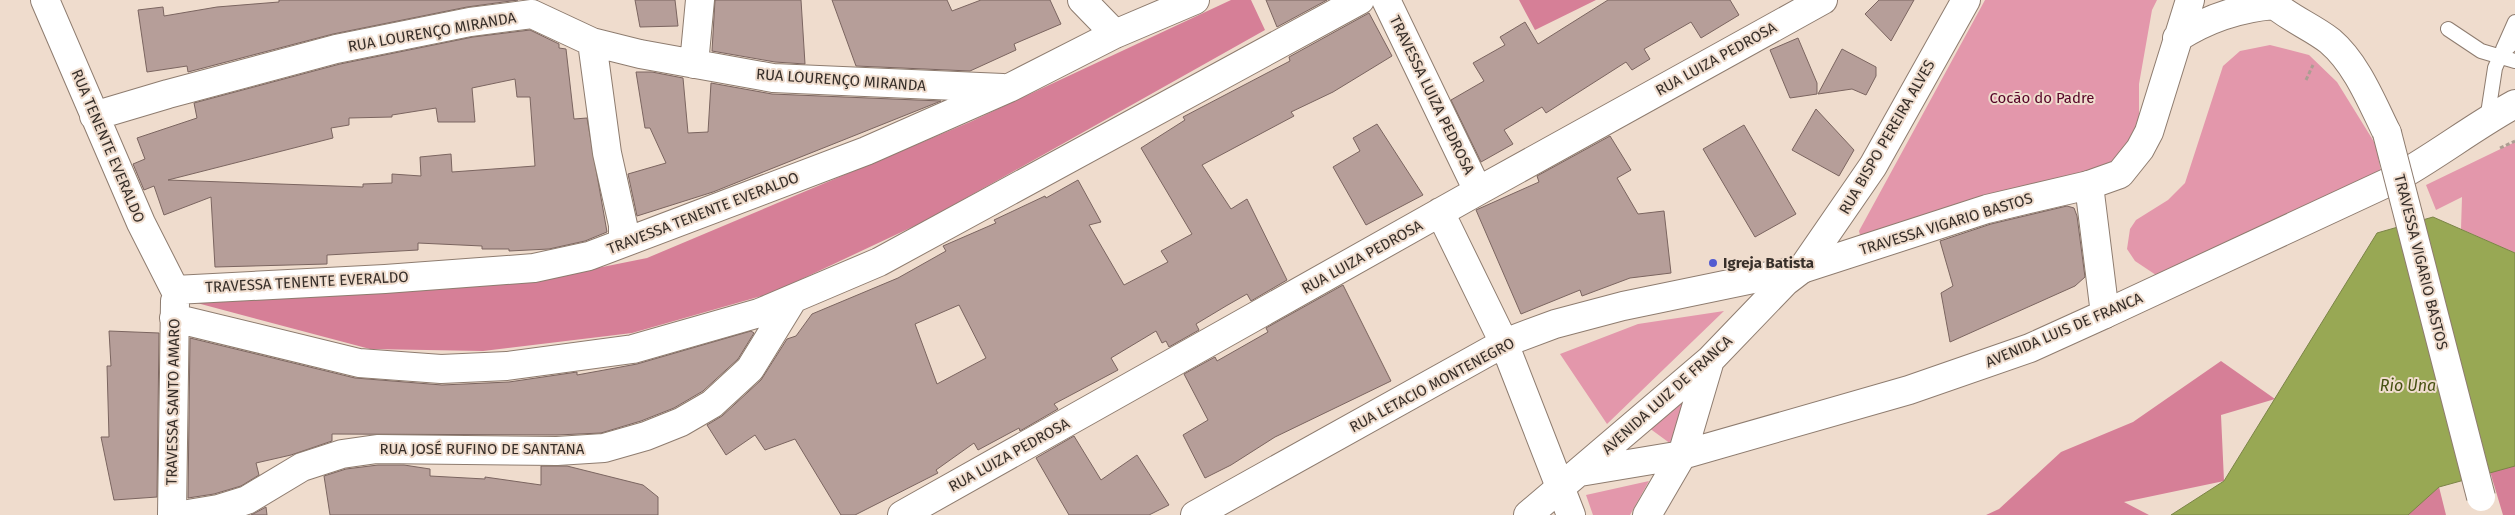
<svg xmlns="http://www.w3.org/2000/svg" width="2515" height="515" font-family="'Fira Sans',sans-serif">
<rect width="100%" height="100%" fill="#efdccd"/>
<!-- green -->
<path fill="#e397ab" d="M1985 0H2157L2152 10 2139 84V132L2131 159 1861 239 1859 231Z
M2270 45 2309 55 2337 82 2376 145 2383 183 2159 277 2135 261 2127 249 2130 229 2136 220 2168 200 2185 183 2223 66 2240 51Z
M2515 142V253L2461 229 2462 197 2436 210 2426 185Z
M1724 311 1607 424 1560 354 1638 324Z
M1711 367 1671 444 1645 425Z
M1649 481 1630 515H1593L1586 495Z"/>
<!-- forest -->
<path fill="#d67f97" d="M1231 0H1251L1265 30 925 221 772 293 632 333 483 351 370 349 197 303 528 282 647 258 970 122Z
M1519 0H1596L1535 30Z
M2221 361 2275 399 2221 415 2224 481 2124 502 2149 515H1986L1999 509 2061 452 2133 422Z
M2515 460V515H2503L2489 468Z
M2439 487 2446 515H2403Z"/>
<!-- water -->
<path fill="#98a854" stroke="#7b8447" d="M2433 217 2515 253V466L2439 487 2408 515H2171L2224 481 2377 233Z"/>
<!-- building -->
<path fill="#b69e99" stroke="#7b6560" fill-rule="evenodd" d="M279 0H518L467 7 333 34 188 72 187 66 147 72 138 10 163 7 164 16 217 7 279 2Z
M635 0H675L678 26 640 27Z
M715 0H801L805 64 775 62 712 51Z
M832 0H947L952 11 981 0H1050L1061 24 1014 44 1016 50 970 71 856 66Z
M1266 0H1327L1277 27Z
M1608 0H1730L1739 15 1701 38 1691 22 1644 49 1650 59 1632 70 1626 62 1546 113 1542 107 1504 130 1513 144 1481 162 1451 100 1484 81 1473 63 1505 45 1500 37 1525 22 1538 44Z
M1879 0H1914L1891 41 1865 14Z
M1369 13 1392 56 1333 92 1291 112 1294 116 1202 165 1231 209 1247 199 1287 280 1251 301 1247 294 1226 306 1196 324 1199 330 1169 347 1166 341 1162 343 1156 331 1111 358 1118 370 1054 404 1058 409 1020 431 1019 428 978 450 974 443 936 470 938 473 855 515H841L795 439 765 450 755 435 726 455 707 425 722 416 761 380 787 339 796 336 812 314 898 278 946 251 943 246 996 223 994 220 1045 196 1046 198 1078 180 1101 222 1089 225 1124 285 1168 262 1161 251 1192 234 1141 148 1185 120 1183 117 1290 61 1289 57ZM959 305 986 358 937 384 915 324Z
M530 30 559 44V48L566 49 574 119 587 118 607 232 585 241 549 249 509 251V249H482V246L418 243V250L327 255V264L215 267 211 197 164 215 154 186 144 190 133 164 145 159 137 138 197 118 194 103 340 64 473 37ZM515 79 517 97H530L535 166 452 172 451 154 420 157 421 176 392 174V183L363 184V187L168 180 333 138 331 128 349 125V118L392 117V115L436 108 438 122H475L472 88Z
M1798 38 1817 83V94L1790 98 1770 50Z
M1842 49 1876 67V76L1866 95 1852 89 1818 94Z
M636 72H652L683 78 688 133 708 132 711 83 772 94 941 101 713 192 637 216 628 174 666 163 650 128H645Z
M1816 109 1854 150 1839 176 1792 150Z
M1377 124 1423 195 1366 225 1333 167 1360 151 1353 138Z
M1744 125 1796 214 1755 237 1703 149Z
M1610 136 1631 170 1617 178 1638 214 1664 211 1671 273 1630 278 1582 296 1580 290 1521 314 1476 210 1539 182 1537 176Z
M2067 206 2074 208 2077 216 2085 277 2075 286 1950 342 1941 293 1953 286 1940 241 1991 224Z
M1343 285 1391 381 1275 437 1231 465 1205 478 1183 435 1208 420 1184 374 1215 357 1217 361 1268 332 1266 328Z
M109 331 159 333 157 497 114 500 101 437H109L107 366H111Z
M751 331 754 333 738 359 703 391 674 408 641 421 601 433 557 435 332 434V441L291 455 256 463 259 475 241 486 214 494 188 498 190 338 355 378 442 385 509 382 577 372V375L637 364Z
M1074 436 1101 480 1137 455 1169 505 1149 515H1069L1036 458Z
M378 465H404L430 469V476L485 479V477L541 485V466H567L643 485 658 497V515H330L324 476 346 469Z
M266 507 267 515H251L255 513Z"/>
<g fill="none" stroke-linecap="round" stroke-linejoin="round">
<!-- service casing -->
<g stroke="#8e7c6f" stroke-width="16">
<path id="service" d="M2448 29 2481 51 2515 61
M2503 49 2515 22
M2487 120 2495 68 2501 54 2515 41"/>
</g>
<!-- minor casing -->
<g stroke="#8e7c6f" stroke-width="30">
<path id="minor" d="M45 0 141 223 175 290
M1082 0 1115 34
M1386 0 1478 191
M592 42 607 153 623 225V243
M694 64 700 0
M94 116 168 94 336 49 470 22 532 14 592 42 640 54 773 78 1003 88
M1440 212 1504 343 1571 515
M175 290 385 279 534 268 589 256 866 151 1009 88 1115 34 1195 0
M174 318 359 363 441 369 507 366 633 349 759 313 879 262 1360 0
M172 515 175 301
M182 515 218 509 247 500 302 467 342 454 377 449 557 451 604 448 646 436 681 422 712 404 750 369 793 299
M902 515 1478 191 1823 0
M1195 515 1504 343 1555 324 1623 306 1802 269 1987 209 2089 185"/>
</g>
<!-- tertiary casing -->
<g stroke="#8e7c6f" stroke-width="30">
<path id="tertiary" d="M2105 314 2393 180C2435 157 2473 127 2515 104"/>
</g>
<!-- secondary casing -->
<g stroke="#8e7c6f" stroke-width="30">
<path id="secondary" d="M2269 0C2286 17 2311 26 2330 41 2357 64 2372 103 2387 133
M2177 38C2208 18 2238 8 2274 5
M1580 472 1682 455 1909 390 2030 348 2105 314 2089 185 2120 174 2140 149 2149 132 2190 0
M1528 515 1710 360 1785 282 1802 269 1873 166 1966 0
M1647 515 1682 455 1710 360"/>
</g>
<!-- path -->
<path stroke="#ac9d92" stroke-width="3" stroke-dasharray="4 2.5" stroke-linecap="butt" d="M2306 80 2313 65
M2500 148 2515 141"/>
<!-- service -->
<use href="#service" stroke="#fff" stroke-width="14"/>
<!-- minor -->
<use href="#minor" stroke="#fff" stroke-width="28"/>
<!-- tertiary -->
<use href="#tertiary" stroke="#fff" stroke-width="28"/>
<!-- secondary -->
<use href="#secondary" stroke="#fff" stroke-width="28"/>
<!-- secondary-bridge casing -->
<g stroke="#8e7c6f" stroke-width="30" stroke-linecap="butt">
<path id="secondary-bridge" d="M2387 133 2481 497"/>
</g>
<!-- secondary-bridge -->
<use href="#secondary-bridge" stroke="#fff" stroke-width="28"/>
</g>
<!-- markers -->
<circle fill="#525bd1" stroke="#efdccd" stroke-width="2" cx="1713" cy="263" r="5"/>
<g text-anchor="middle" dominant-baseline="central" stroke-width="4" stroke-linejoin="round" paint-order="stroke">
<!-- street labels -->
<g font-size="15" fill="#372f2a" stroke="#efdccd">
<text transform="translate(432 32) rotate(-10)">RUA LOURENÇO MIRANDA</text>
<text transform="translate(1716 59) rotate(-29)">RUA LUIZA PEDROSA</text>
<text transform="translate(841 80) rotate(4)">RUA LOURENÇO MIRANDA</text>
<text transform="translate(1432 95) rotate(64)">TRAVESSA LUIZA PEDROSA</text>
<text transform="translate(1887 137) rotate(-60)">RUA BISPO PEREIRA ALVES</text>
<text transform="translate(108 146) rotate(67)">RUA TENENTE EVERALDO</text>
<text transform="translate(703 213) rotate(-21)">TRAVESSA TENENTE EVERALDO</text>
<text transform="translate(1946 224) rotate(-17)">TRAVESSA VIGARIO BASTOS</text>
<text transform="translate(1362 257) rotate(-29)">RUA LUIZA PEDROSA</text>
<text transform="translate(2421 262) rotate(76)">TRAVESSA VIGARIO BASTOS</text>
<text transform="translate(307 282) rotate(-3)">TRAVESSA TENENTE EVERALDO</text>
<text transform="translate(2064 330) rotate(-23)">AVENIDA LUIS DE FRANCA</text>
<text transform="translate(1432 385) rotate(-28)">RUA LETACIO MONTENEGRO</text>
<text transform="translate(1667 395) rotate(-42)">AVENIDA LUIZ DE FRANCA</text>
<text transform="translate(173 402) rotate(-89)">TRAVESSA SANTO AMARO</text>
<text x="482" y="449">RUA JOSÉ RUFINO DE SANTANA</text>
<text transform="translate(1009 455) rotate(-29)">RUA LUIZA PEDROSA</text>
</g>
<!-- park labels -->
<g font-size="15" fill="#550427" stroke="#efdccd">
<text x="2042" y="98">Cocão do Padre</text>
</g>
<!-- poi labels -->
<g font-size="15" font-weight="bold" fill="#372f2a" stroke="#efdccd" text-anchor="start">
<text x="1723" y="263">Igreja Batista</text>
</g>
<!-- water labels -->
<g font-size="16" font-style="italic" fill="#465011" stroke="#efdccd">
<text x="2408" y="385">Rio Una</text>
</g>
</g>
</svg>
